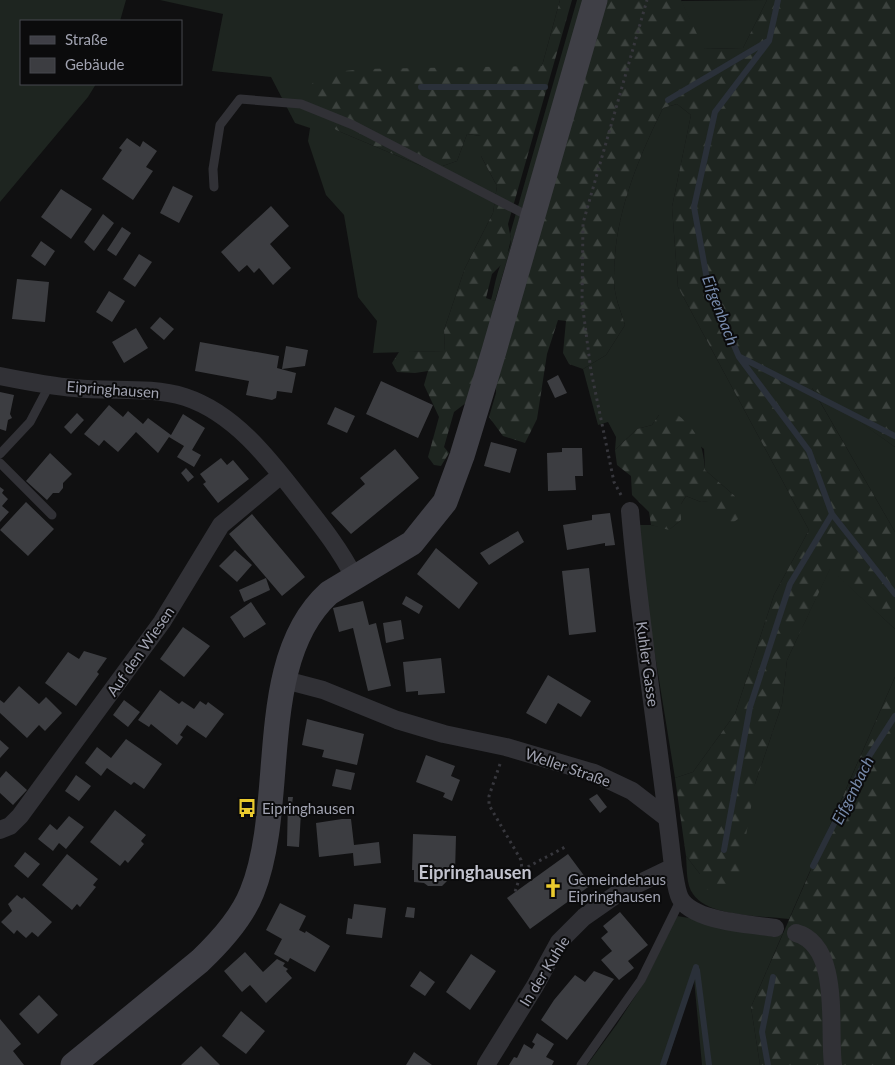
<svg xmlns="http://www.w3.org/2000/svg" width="895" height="1065" font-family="Lato,sans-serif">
<defs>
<pattern id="forest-firs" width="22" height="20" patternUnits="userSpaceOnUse" patternTransform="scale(1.25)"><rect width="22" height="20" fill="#1e2520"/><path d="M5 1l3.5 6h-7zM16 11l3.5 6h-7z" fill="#3c423e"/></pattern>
</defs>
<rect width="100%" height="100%" fill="#101011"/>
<!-- grass -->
<path fill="#1e2520" d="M0 0H126L120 21H21V84H96L88 97 0 202Z
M160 0H560L542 66 336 130 431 170 457 161 467 134 481 136V156L497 186 493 213 465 268 444 330 445 351 373 353 377 321 358 297 344 215 326 195 308 141 310 128 295 123 271 77 212 71 223 14Z
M577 0H584L495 301 491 300C494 290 496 274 501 264 507 255 513 246 510 234Z
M767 0 743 48 703 49 681 1Z
M677 104 691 115 672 207 678 287 809 530 774 595 735 714 693 772 675 778 640 563V525H651L670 529 681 520V504L686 496 701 502 736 497 705 470 704 449 659 415 652 425 637 429 615 450 616 437 608 422 598 425 583 369 606 355 625 325C621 312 614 295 614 281 613 219 636 163 663 108Z
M811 386 895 447V532Z
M830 568 895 629V677L789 919C764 916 708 917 693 894 686 885 687 868 686 856L700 874 755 784 782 704 787 660Z
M677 916 783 933 751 1007 760 1065H702L694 979 666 1065H587L617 1024 645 981Z"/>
<!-- forest -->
<path fill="url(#forest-firs)" d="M560 0H572L508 224 511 239 506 260 492 274 486 298 515 308 607 0H681L704 49 743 48 767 0H895V447L812 388 895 532V629L830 569 787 660 782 704 755 784 739 876 724 891 705 889 700 874 686 856 675 778 693 772 735 714 774 595 809 530 678 287 672 207 691 115 677 104 663 108C636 163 613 219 614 281 614 295 621 312 625 325L606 355 583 369 569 364 563 353 566 321 558 320 547 354 537 419 525 443 503 436 489 417 496 393V380L454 412 444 447 449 453 441 466 434 465 428 457 439 417 424 385 428 371 415 373 397 372 392 363 399 352 445 351 444 330 465 268 493 213 497 186 481 156V136L467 134 457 161 431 170 336 130 313 103 309 88 319 74 362 69 542 66Z
M669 409C695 426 703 440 705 470L736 497 738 519 728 526 712 522 714 501 701 502 686 496 681 504V520L669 530 651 525 649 512 632 495 631 476 617 465 615 450 637 429 652 425 659 415Z
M895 677V1065H760L751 1007Z"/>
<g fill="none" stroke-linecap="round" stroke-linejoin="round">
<!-- stream -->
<path stroke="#2a3039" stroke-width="6" d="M778 0 769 41 715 112 694 207 708 285 739 357 809 451 832 514 895 594
M421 87H545
M668 100 766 42
M740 357 895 436
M724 850 750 707 790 584 832 514
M813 866 864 764 895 716
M697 970 709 1065
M663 1065 696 967
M768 1065 762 1032 773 977"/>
</g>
<!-- building -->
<path fill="#3c3d41" d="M127 138 140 147 143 141 157 151 146 167 153 171 133 200 102 179 122 150 119 148Z
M173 186 193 196 179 223 160 213Z
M61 189 92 209 71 239 41 217Z
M271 206 289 226 270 244 291 268 273 285 259 268 254 273 247 265 239 272 221 252Z
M103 214 114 223 94 251 84 242Z
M122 227 131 233 116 256 107 250Z
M41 241 55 251 45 266 31 256Z
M139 254 152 262 135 287 123 279Z
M17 279 49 282 45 322 12 319Z
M109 291 125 301 112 322 96 312Z
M160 317 174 329 164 340 150 328Z
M136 328 148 348 124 363 112 342Z
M200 342 279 356 277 368 296 373 292 393 277 391 276 398 272 400 246 395 249 381 195 371Z
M286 346 308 350 305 366 282 369Z
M558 375 567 393 555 398 547 381Z
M381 381 433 405 418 438 366 414Z
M0 392 14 395 10 414 12 418 8 420 6 431 0 429Z
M109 405 123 417 128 411 143 424 148 418 171 435 183 414 205 428 192 450 201 455 194 467 177 457 184 446 169 437 158 453 136 432 118 452 104 440 99 446 84 434Z
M335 407 355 416 347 433 327 424Z
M77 413 84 420 71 434 64 427Z
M491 442 517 449 510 473 484 466Z
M562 448H582L583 476H575L576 490 548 491 547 453 562 452Z
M395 449 419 478 351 534 331 513 365 484 360 478Z
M50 453 72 474 63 483V488L59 493H53L47 500 26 481Z
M221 458 227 465 233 460 249 479 218 503 203 484 206 482 200 474Z
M186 468 194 477 188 482 181 473Z
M0 487 4 490 2 493 8 499 2 506 9 512 0 522Z
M26 502 54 529 28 556 0 530Z
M610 513 615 545 605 546V543L567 550 563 525 592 520V515Z
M252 514 305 577 282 596 229 534Z
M518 531 524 542 489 565 480 553Z
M436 548 478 583 459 609 417 574Z
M235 550 252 565 237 582 219 566Z
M589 568 596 632 569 635 562 571Z
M266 578 270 590 244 602 239 590Z
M406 596 423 606 419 614 402 604Z
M363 601 369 625 376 623 391 686 368 691 353 628 339 632 333 608Z
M251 602 266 624 244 638 230 617Z
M401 620 404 639 386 643 383 623Z
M183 627 210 646 184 677 160 659Z
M84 651 107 658 97 672 99 674 76 706 45 683 68 652 79 659Z
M441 658 445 693 418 695V691L406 692 403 662Z
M548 675 591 701 581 717 558 703 546 724 526 713Z
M19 686 39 704 46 697 62 713 45 731 39 725 27 738 0 713V700L4 703Z
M160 690 179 704 182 701 194 709 200 701 206 705 208 702 224 714 206 738 187 725 180 735 183 737 177 745 151 724 149 727 138 720Z
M124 700 140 712 128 727 113 715Z
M307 719 364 734 357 765 322 757 324 750 302 745Z
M126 739 162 764 144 789 134 782 131 785 107 768 101 776 85 763 97 747 111 758Z
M0 740 9 748 0 758Z
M426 755 455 766 451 776 460 780 452 801 443 797 445 793 416 782Z
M336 769 355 773 351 790 332 786Z
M6 771 27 790 13 805 0 793V778Z
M76 775 91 786 79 801 65 791Z
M597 794 607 807 600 813 589 799Z
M288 797H293L291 811 301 812 299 847 287 846Z
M115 810 146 835 141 841 144 844 128 863 125 860 120 866 90 842Z
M69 816 84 827 66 849 59 843 53 851 38 839 50 824 57 830Z
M342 819H351L354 845 379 842 381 863 354 866 353 853 319 857 316 823Z
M413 834 456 836 455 873H448L447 881 442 886H428L424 883 414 882V870H412Z
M25 852 40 864 28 878 14 866Z
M67 854 98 879 93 885 96 887 80 907 77 904 72 910 42 885Z
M568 854 591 885 530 929 507 898Z
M17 895 22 899 24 897 52 922 38 937 32 932 26 938 17 930 14 934 1 922 12 911 8 904Z
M280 903 306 916 299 930 305 933 306 931 330 946 315 972 290 958 288 962 274 954 282 939 266 930Z
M354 904 386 908 382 938 346 934 348 918 352 919Z
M407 907 415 908 414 918 405 917Z
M620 912 648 945 628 961 634 968 619 980 601 960 612 951 601 938 608 932 603 926Z
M245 952 263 972 277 959 285 963 283 966 288 969 286 971 292 978 266 1003 250 985 242 992 224 971Z
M471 954 496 971 470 1010 446 992Z
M420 971 435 982 425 996 410 986Z
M594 971 614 979 567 1040 541 1020 554 1000 575 975 585 982Z
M39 995 58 1015 38 1034 19 1014Z
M241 1011 265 1031 246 1054 222 1036Z
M0 1019 21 1044 13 1051 24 1065H0Z
M537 1033 554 1044 546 1057 554 1061 552 1065H509L514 1057 517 1058 524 1044 532 1049 535 1044 532 1042Z
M201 1046 220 1065H181Z
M414 1052 432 1065H406Z"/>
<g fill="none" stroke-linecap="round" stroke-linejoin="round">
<!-- path -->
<path stroke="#37373d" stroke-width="3" stroke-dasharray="2.5 4" stroke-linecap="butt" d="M621 495 614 482 591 371 582 302 583 223 647 0
M500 764 489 796V805L521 860 522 870 515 892
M522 870 567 846"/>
<!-- lane -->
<path stroke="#313136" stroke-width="9" d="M214 187 213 169 220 125 240 99 301 104 353 125 532 218
M0 454 30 422 50 384
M0 463 52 515
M581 1065 641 980 681 899"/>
<!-- street -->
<path stroke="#313136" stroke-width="18" d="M0 376C25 381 50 386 75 388 112 392 149 386 185 397 237 414 273 464 305 505 323 528 341 551 354 577
M630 511C640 630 660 748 673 867 675 877 676 890 680 898 693 922 751 924 775 928
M285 680 323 690 397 720 444 734 506 747 594 773 632 791 667 818
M0 830 10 826 20 816 162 622 221 525 281 475
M796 933C842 946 828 1029 833 1065
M486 1065 535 986 559 942 584 917 617 894 673 867"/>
<!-- secondary -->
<path stroke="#3f3f46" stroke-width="25" d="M73 1065 200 961C220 942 242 918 252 892 288 803 254 661 329 593L412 543 445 502 462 456 494 351 595 0"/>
</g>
<!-- icons -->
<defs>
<g id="bus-bare" transform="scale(1.5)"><path d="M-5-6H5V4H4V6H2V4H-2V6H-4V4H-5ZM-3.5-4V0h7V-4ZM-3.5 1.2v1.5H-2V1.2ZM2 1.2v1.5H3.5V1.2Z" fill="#eaca2e" stroke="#0b0b0c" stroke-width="2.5" paint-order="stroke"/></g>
<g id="church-bare" transform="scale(1.5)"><path d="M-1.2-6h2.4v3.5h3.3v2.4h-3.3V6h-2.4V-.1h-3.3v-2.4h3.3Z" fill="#eaca2e" stroke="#0b0b0c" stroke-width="2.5" paint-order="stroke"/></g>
</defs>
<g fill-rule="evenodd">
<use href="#bus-bare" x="247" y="808"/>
<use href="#church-bare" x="553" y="888"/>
</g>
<g text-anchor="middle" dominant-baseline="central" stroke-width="4" stroke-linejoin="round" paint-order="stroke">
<!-- street labels -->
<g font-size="15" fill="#a1a3b1" stroke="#0b0b0c">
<text transform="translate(113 389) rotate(4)">Eipringhausen</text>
<text transform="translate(140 651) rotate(-55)">Auf den Wiesen</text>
<text transform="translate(648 664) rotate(82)">Kuhler Gasse</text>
<text transform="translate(568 767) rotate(19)">Weller Straße</text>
<text transform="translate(544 971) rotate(-58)">In der Kuhle</text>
</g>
<!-- poi labels -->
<g font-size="15" fill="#a1a3b1" stroke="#0b0b0c" text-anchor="start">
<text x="262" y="808">Eipringhausen</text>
<text x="568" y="879">Gemeindehaus<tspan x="568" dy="17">Eipringhausen</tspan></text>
</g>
<!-- water labels -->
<g font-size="16" font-style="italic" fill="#788bac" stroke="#0b0b0c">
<text transform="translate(721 310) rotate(69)">Eifgenbach</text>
<text transform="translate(852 790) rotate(-63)">Eifgenbach</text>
</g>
<!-- quarter labels -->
<g font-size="18" font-weight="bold" fill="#c2c3ce" stroke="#0b0b0c">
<text x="475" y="872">Eipringhausen</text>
</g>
</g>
<!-- legend -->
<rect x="20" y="20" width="162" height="65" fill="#0b0b0c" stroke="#47484e"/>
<rect x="30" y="36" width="25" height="8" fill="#3f3f46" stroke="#47484e"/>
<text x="65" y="45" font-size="15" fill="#a1a3b1">Straße</text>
<rect x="30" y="58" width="25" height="15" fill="#3c3d41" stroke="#47484e"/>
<text x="65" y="70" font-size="15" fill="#a1a3b1">Gebäude</text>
</svg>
